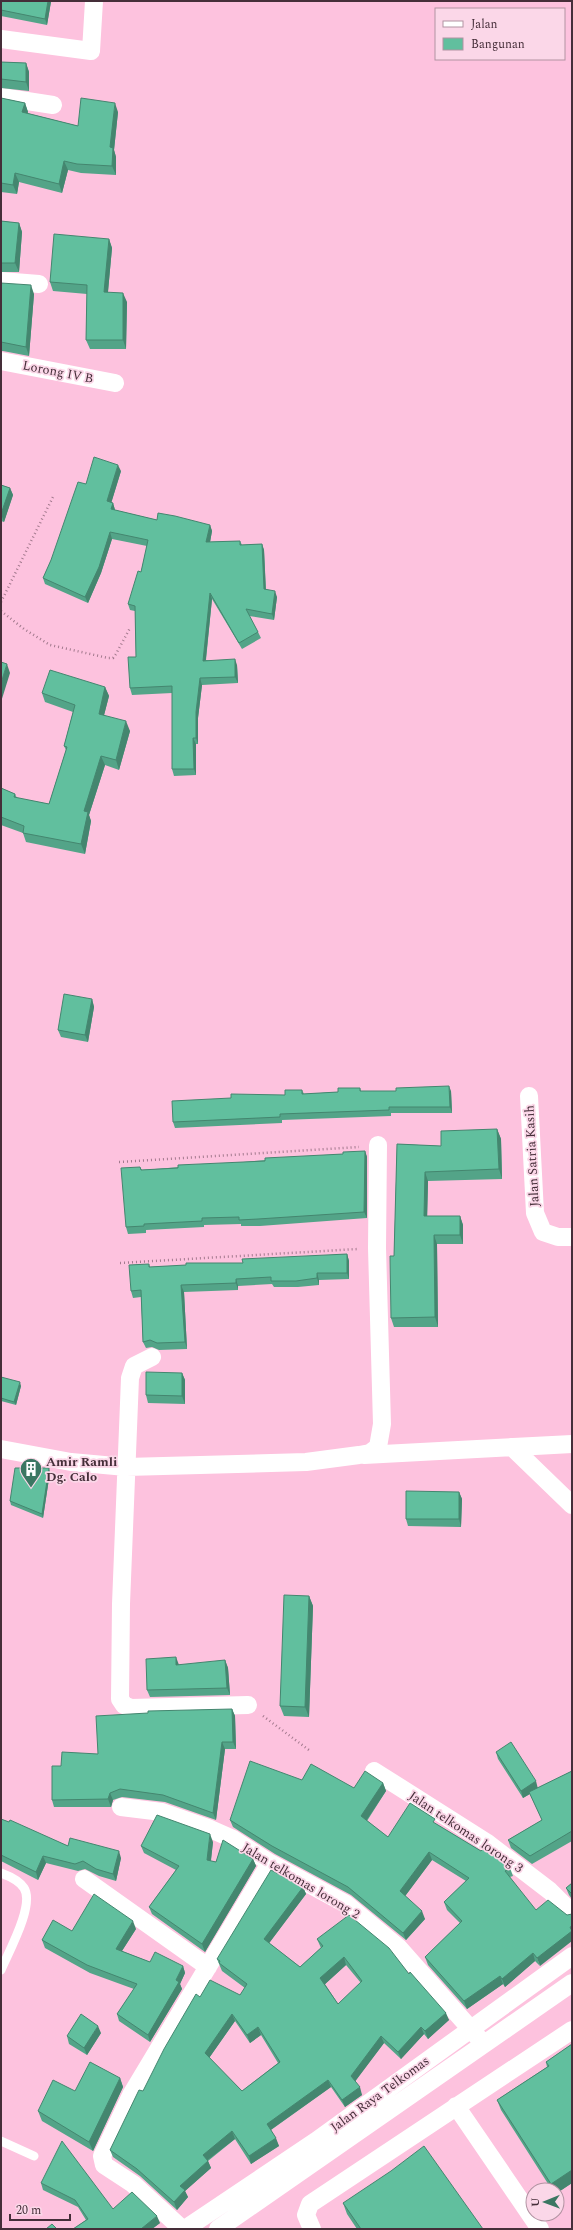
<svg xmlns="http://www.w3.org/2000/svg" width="573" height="2230" font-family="Spectral,serif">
<rect width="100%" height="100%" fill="#fdc2de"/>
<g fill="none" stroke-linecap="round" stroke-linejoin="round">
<!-- path -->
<path stroke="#a2798d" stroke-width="2.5" stroke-dasharray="1 3" stroke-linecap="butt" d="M1 602 53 497
M1 611 24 629 50 645 108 658H113L116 654 130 628
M119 1162 359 1147
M120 1263 358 1249
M263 1716 309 1750"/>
<!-- service -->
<path stroke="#fff" stroke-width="9" d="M1 1873C9 1876 19 1880 24 1888 35 1905 8 1953 1 1970
M1 2141 34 2156"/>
<!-- minor -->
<path stroke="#fff" stroke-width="18" d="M1 39 91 51 94 1
M1 97 53 105
M1 281 39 284
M1 361 115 383
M529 1096 535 1213 543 1232 558 1237H572
M152 1357 134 1366 130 1378 121 1604 120 1699 124 1705 131 1708 248 1705
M512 1447 572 1505
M1 1449 71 1462 126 1467 306 1462 359 1455 370 1453 378 1447 382 1424 377 1248 378 1145
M364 1455 572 1444
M374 1771 486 1842 550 1891 572 1913
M121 1807 162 1812 208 1828 233 1839 270 1863 346 1904 399 1948 483 2043
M84 1879 208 1967
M456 2106 540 2229
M182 2229 133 2184 104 2165 102 2156 131 2095 270 1863
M185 2229 316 2141 572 1956
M218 2229 572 1983
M312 2229 306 2215 310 2204 572 2030"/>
</g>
<!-- wall -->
<path fill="#53a488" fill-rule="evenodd" d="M1 1H51L47 25 1 16Z
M1 62 26 63 29 72V91L1 88Z
M1 98 25 103 28 112 27 113 78 126 118 112 114 150 116 157V175L81 173 68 170 62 193 19 182 17 194 1 192Z
M1 221 19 223 22 232 19 272H1Z
M109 239 112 248 108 292 127 302 126 349H90L86 340 87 294 53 291 50 282Z
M1 283 34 294 29 356 3 351H1Z
M121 471 111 503H113L115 510 157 520 210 525 212 531 210 542 240 541 242 545 262 544 264 550 266 590 277 597 274 620 249 616 258 632 261 638 242 649 212 599 206 660 237 665 238 683 202 685 198 718V744H196V775L174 776 172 769V693L132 695 130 688 136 657 135 611 130 610 128 604 141 572 147 546 112 539 101 573 88 603 45 584 43 578 86 484Z
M1 485 10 488 13 495 4 522 1 521Z
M105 687 109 696 104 715 130 731 119 770 105 765 89 815 91 821 85 854 26 842 23 833 1 825V788L15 794 17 798 49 804 66 750 64 746 73 712 45 702 42 693Z
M92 999 94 1007 88 1042 61 1037 58 1030Z
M360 1088 361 1091H451L452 1113H391V1116L282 1120V1123L175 1128 173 1122 285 1095 302 1090 304 1094 338 1092Z
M497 1129 501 1139 502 1179 428 1181 427 1216H460L463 1225V1244H437L438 1327H394L391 1318 394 1256 397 1144 441 1146Z
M365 1151 367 1157V1218L260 1226H241V1224L204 1225V1227L146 1230V1233L128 1234 126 1227 140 1167 142 1170 343 1154Z
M347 1254 349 1261V1279L319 1280V1285L298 1287H274L272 1284 238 1286V1290L184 1292 187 1349 159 1350 152 1347 146 1348 143 1342 141 1297 133 1298 131 1291 149 1264 150 1267 243 1263Z
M182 1373 185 1380V1404L148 1403 146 1395Z
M1 1377 21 1386 16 1405 1 1401Z
M50 1472 43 1518 11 1505 10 1501Z
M459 1492 462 1499 461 1527 408 1526 406 1519Z
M309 1596 313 1606 309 1717 284 1716 280 1706Z
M225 1660 228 1668 230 1695 150 1697 147 1690Z
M232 1709 235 1716 236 1749H225L216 1820 165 1802 122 1797 113 1800 111 1807H54L52 1800 61 1766 98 1754Z
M496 1752 538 1788 572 1771V1841L532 1864 511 1848 508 1840 542 1820 530 1794 523 1798 498 1759Z
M302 1780 354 1788 383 1783 386 1791 367 1821 388 1837 436 1824 481 1851 510 1868 513 1876 510 1877 540 1966 535 1961 505 1987 503 1984 467 2009 428 1965 425 1957 460 1923 447 1910 444 1902 466 1881 432 1860 405 1896 425 1919 406 1940 351 1895 275 1854 233 1827 230 1820Z
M1 1819 68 1846 121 1858 116 1881 99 1876 85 1869 78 1871 46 1863 38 1880 1 1861Z
M213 1842 211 1861 216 1862 253 1859 256 1866 205 1952 152 1914 149 1907 176 1870 144 1853 141 1846Z
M572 1883V1899L569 1895 566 1888Z
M303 1887 306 1894 269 1943 300 1967 321 1948 317 1939 409 1974 449 2020 428 2039 424 2034 401 2059 384 2043 355 2081 362 2095 345 2107 331 2087 271 2130 279 2146 251 2164 235 2139 208 2161 211 2168 185 2191 188 2197 177 2210 140 2176 113 2157 110 2150 143 2091 200 1997 240 1995 245 1988 222 1971 217 1959ZM346 1965 361 1983 338 2004 325 1984ZM235 2021 250 2043 261 2035 278 2063 242 2091 209 2058Z
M136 1929 122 1951 150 1962 183 1966 185 1973 180 1984 182 1989 150 2042 119 2021 117 2014 134 1989 90 1973 45 1948 42 1940 72 1931Z
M101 2033 87 2055 69 2044 67 2036Z
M572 2044V2183L557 2193V2190H552L501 2110 497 2100 547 2067 546 2062Z
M120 2078 123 2087 93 2151 42 2121 38 2111Z
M41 2183 113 2209 160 2223 152 2229H73L86 2220 78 2207 43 2190Z
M343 2203 483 2229H357L347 2214Z"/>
<!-- shaded-wall -->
<path fill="#44866f" d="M48 1H51V2L47 25 45 19Z
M26 63 29 72V91L26 82Z
M25 103 28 112 25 121 22 112Z
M115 103 118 112 114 150 116 157V175L112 166 110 147Z
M64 161 68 170 62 193 59 184Z
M15 173 19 182 17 194 13 185Z
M19 223 22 232 19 272 15 263Z
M109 239 112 248 107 302 104 292Z
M31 285 34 294 29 356 26 347Z
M123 293 127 302 126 349 123 340Z
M118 465 121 471 110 507 107 501Z
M10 488 13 495 4 522 1 514Z
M113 503 115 510 113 515 111 509Z
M210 525 212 531 209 548 206 542Z
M110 532 112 539 101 573 88 603 85 597Z
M262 544 264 550 266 595 264 589Z
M275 591 277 597 274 620 272 614Z
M210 593 212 599 205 667 203 661Z
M235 659 237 665 238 683 235 677Z
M7 664 10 673 1 702V683Z
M200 678 202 685 198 718V744L196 738V712Z
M105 687 109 696 102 723 99 714Z
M126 721 130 731 119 770 116 760Z
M193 738 196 744V775L194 769Z
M101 756 105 765 89 815 91 821 85 854 81 844 84 811Z
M92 999 94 1007 88 1042 85 1035Z
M449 1086 451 1091 452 1113 450 1107Z
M497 1129 501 1139 502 1179 499 1169Z
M365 1151 367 1157V1218L364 1212Z
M425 1172 428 1181 427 1225 424 1216Z
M460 1216 463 1225V1244L460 1235Z
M434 1235 437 1244 438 1327 435 1317Z
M347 1254 349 1261V1279L347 1273Z
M317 1273 319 1280V1285L317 1278Z
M236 1279 238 1286V1290L236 1283Z
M181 1285 184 1292 187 1349 185 1342Z
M182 1373 185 1380V1404L182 1396Z
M20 1382 21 1386 16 1405 14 1402Z
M49 1468 50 1472 43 1518 42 1514Z
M459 1492 462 1499 461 1527 459 1519Z
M309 1596 313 1606 309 1717 305 1707Z
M176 1657 179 1665H176Z
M225 1660 228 1668 230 1695 227 1688Z
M232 1709 235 1716 236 1749 233 1742Z
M222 1742 225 1749 216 1820 213 1813Z
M536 1781 538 1789 523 1798 521 1791Z
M383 1783 386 1791 364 1824 361 1816Z
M110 1793 113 1800 111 1807 108 1799Z
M210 1834 213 1842 210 1867 207 1860Z
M119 1851 121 1858 116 1881 113 1874Z
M429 1852 432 1860 403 1899 400 1891Z
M43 1856 46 1863 38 1880 36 1872Z
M253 1859 256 1866 205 1952 202 1944Z
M303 1887 306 1894 267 1946 264 1939Z
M422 1911 425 1919 406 1940 403 1933Z
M133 1921 136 1929 118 1957 116 1949Z
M572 1926V1941L540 1966 537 1958Z
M533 1953 535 1961 505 1987 502 1979Z
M344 1957 346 1965 323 1986 320 1978Z
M183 1966 185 1973 180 1984 182 1989 150 2042 148 2035Z
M500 1976 503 1984 467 2009 464 2001Z
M446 2013 449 2020 428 2039 425 2031Z
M232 2014 235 2021 207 2061 205 2053Z
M98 2026 101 2033 87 2055 84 2048Z
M258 2027 261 2035 250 2043 247 2035Z
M421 2027 424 2034 401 2059 398 2052Z
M381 2036 384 2043 354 2083 351 2076Z
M120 2078 123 2087 93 2151 89 2142Z
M328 2080 331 2087 269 2131 267 2124Z
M360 2087 362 2095 345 2107 342 2100Z
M232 2131 235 2139 205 2162 203 2155Z
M276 2138 279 2146 251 2164 249 2156Z
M208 2161 211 2168 185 2191 188 2197 177 2210 174 2202 180 2186Z
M572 2170V2183L557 2193V2190H553L551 2184Z
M157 2216 160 2223 152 2229H141Z"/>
<!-- building -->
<path fill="#61bf9e" stroke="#44866f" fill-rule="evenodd" d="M1 1H48L45 19 1 10Z
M1 62 26 63V82L1 79Z
M1 98 25 103 22 112 78 126 81 98 115 103 110 147 113 148 112 166 77 164 64 161 59 184 15 173 13 185 1 183Z
M1 221 19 223 15 263H1Z
M54 234 109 239 104 292 123 293V340H86L87 285 50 282Z
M1 283 31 285 26 347 1 342Z
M94 457 118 465 107 501 113 503 111 509 157 520 158 513 175 516 210 525 206 542 240 541V545L262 544 264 589 275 591 272 614 246 609 258 632 239 643 210 593 203 661 235 659V677L200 678 196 712V738H193L194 769H172V686L130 688 128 657H136L135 606 128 604 138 571 141 572 148 540 110 532 99 567 85 597 43 578 51 560 78 482 86 484Z
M1 485 10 488 1 514Z
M1 662 7 664 1 683Z
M50 670 105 687 99 714 126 721 116 760 101 756 84 811 88 812 81 844 23 833 24 826 1 817V788L15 794 14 797 49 804 67 747 64 746 75 705 42 693Z
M64 994 92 999 85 1035 58 1030Z
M449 1086 450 1107H389V1110L280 1114V1117L173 1122 172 1101 231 1098V1094L285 1095V1090H302V1094L338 1092V1088H360V1091H396V1088Z
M497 1129 499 1169 425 1172 424 1216H460V1235H434L435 1317 391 1318 390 1256H394L397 1144 441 1146V1131Z
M365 1151 364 1212 258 1219 239 1220V1217L202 1218V1221L144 1224V1226L126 1227 121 1168 140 1167 141 1170 178 1168V1165L265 1161V1158L343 1154V1152Z
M347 1254V1273H317V1278L296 1281H271V1277L236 1279V1283L181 1285 185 1342 157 1343 150 1340 143 1342 141 1290 131 1291 129 1265 149 1264V1267L186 1265V1263H243L242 1259Z
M146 1372 182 1373V1396L146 1395Z
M1 1377 20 1382 14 1402 1 1398Z
M15 1468H49L42 1514 10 1501Z
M406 1491 459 1492V1519H406Z
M284 1595 309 1596 305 1707 280 1706Z
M176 1657V1665L225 1660 227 1688 147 1690 146 1659Z
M232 1709 233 1742H222L213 1813 163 1795 120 1789 110 1793 108 1799 52 1800V1766H61L62 1752 98 1754 96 1716 148 1713V1711Z
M511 1742 536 1781 521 1791 496 1752Z
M250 1761 302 1780 311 1764 354 1788 365 1771 383 1783 361 1816 388 1837 410 1803 435 1819 433 1822 481 1851 484 1848 510 1868 505 1871 536 1910 548 1900 567 1915 572 1914V1926L570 1927 572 1931 537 1958 533 1953 502 1979 500 1976 464 2001 425 1957 462 1921 444 1902 469 1878 429 1852 400 1891 422 1911 403 1933 348 1887 272 1846 230 1820Z
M572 1771V1831L530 1856 508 1840 542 1820 529 1792Z
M157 1815 210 1834 207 1860 216 1862 223 1840 253 1859 202 1944 149 1907 179 1866 141 1846Z
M1 1819 9 1822 10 1820 68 1846 70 1838 119 1851 113 1874 96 1869 83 1861 75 1864 43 1856 36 1872 1 1855Z
M271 1870 303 1887 264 1939 300 1967 323 1946 317 1939 349 1915 389 1948 409 1974 410 1972 446 2013 425 2031 421 2027 398 2052 381 2036 351 2076 360 2087 342 2100 328 2080 267 2124 276 2138 249 2156 232 2131 203 2155 208 2161 180 2186 185 2190 174 2202 137 2169 110 2150 138 2092 139 2090 143 2091 164 2049 196 1994 200 1997 210 1980 240 1995 247 1984 219 1963 220 1961 217 1959ZM344 1957 362 1981 338 2004 320 1978ZM232 2014 247 2035 258 2027 280 2062 242 2091 205 2053Z
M572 1883V1894L566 1888Z
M94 1894 133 1921 116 1949 150 1962 155 1952 183 1966 176 1980 179 1982 148 2035 117 2014 137 1984 87 1965 42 1940 53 1920 72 1931Z
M81 2014 98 2026 84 2048 67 2036Z
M572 2044V2170L551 2184 497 2100 549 2066 546 2062Z
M90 2062 120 2078 89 2142 38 2111 53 2080 75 2091Z
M62 2141 113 2209 132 2192 157 2216 141 2229H73L88 2219 75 2200 41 2183Z
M424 2146 483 2229H361L343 2203 391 2171Z
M52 2224 57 2229H46Z"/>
<!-- icons -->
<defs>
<g id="building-pin" transform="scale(1.15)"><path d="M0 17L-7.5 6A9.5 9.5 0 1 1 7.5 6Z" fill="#3b7762" stroke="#fbd7e8"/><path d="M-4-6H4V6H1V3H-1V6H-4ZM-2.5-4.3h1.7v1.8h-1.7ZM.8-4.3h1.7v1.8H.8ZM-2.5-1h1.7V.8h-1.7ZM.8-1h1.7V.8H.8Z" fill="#fff"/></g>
</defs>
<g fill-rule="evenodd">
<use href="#building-pin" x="31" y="1469"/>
</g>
<g text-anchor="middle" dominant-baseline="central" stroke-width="3.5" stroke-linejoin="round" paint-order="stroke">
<!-- street labels -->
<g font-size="13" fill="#452e39" stroke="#fbd7e8">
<text transform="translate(58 372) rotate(11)">Lorong IV B</text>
<text transform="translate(532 1156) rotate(-93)">Jalan Satria Kasih</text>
<text transform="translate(466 1832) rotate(34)">Jalan telkomas lorong 3</text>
<text transform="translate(301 1881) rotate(31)">Jalan telkomas lorong 2</text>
<text transform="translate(380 2094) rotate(-36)">Jalan Raya Telkomas</text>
</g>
<!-- poi labels -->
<g font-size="13" font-weight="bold" fill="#452e39" stroke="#fbd7e8" text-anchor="start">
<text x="46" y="1462">Amir Ramli<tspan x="46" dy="15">Dg. Calo</tspan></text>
</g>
</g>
<!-- border -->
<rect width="573" height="2230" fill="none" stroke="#452e39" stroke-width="4"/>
<!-- legend -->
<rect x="435" y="8" width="130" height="52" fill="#fbd7e8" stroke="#b293a2"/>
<rect x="443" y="21" width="20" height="6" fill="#ffffff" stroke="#b293a2"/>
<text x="471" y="28" font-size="12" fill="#452e39">Jalan</text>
<rect x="443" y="38" width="20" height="12" fill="#61bf9e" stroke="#b293a2"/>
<text x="471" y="48" font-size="12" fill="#452e39">Bangunan</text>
<!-- north arrow -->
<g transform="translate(545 2202) rotate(269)"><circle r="19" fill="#fbd7e8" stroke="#b293a2"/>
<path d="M0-3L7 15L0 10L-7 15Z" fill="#3b7762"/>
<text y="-6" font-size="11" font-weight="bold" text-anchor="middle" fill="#452e39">U</text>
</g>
<!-- scale -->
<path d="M10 2214v6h60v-6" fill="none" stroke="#452e39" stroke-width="2"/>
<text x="16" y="2214" font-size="12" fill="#452e39" stroke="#fbd7e8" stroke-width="3" paint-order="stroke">20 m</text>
</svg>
